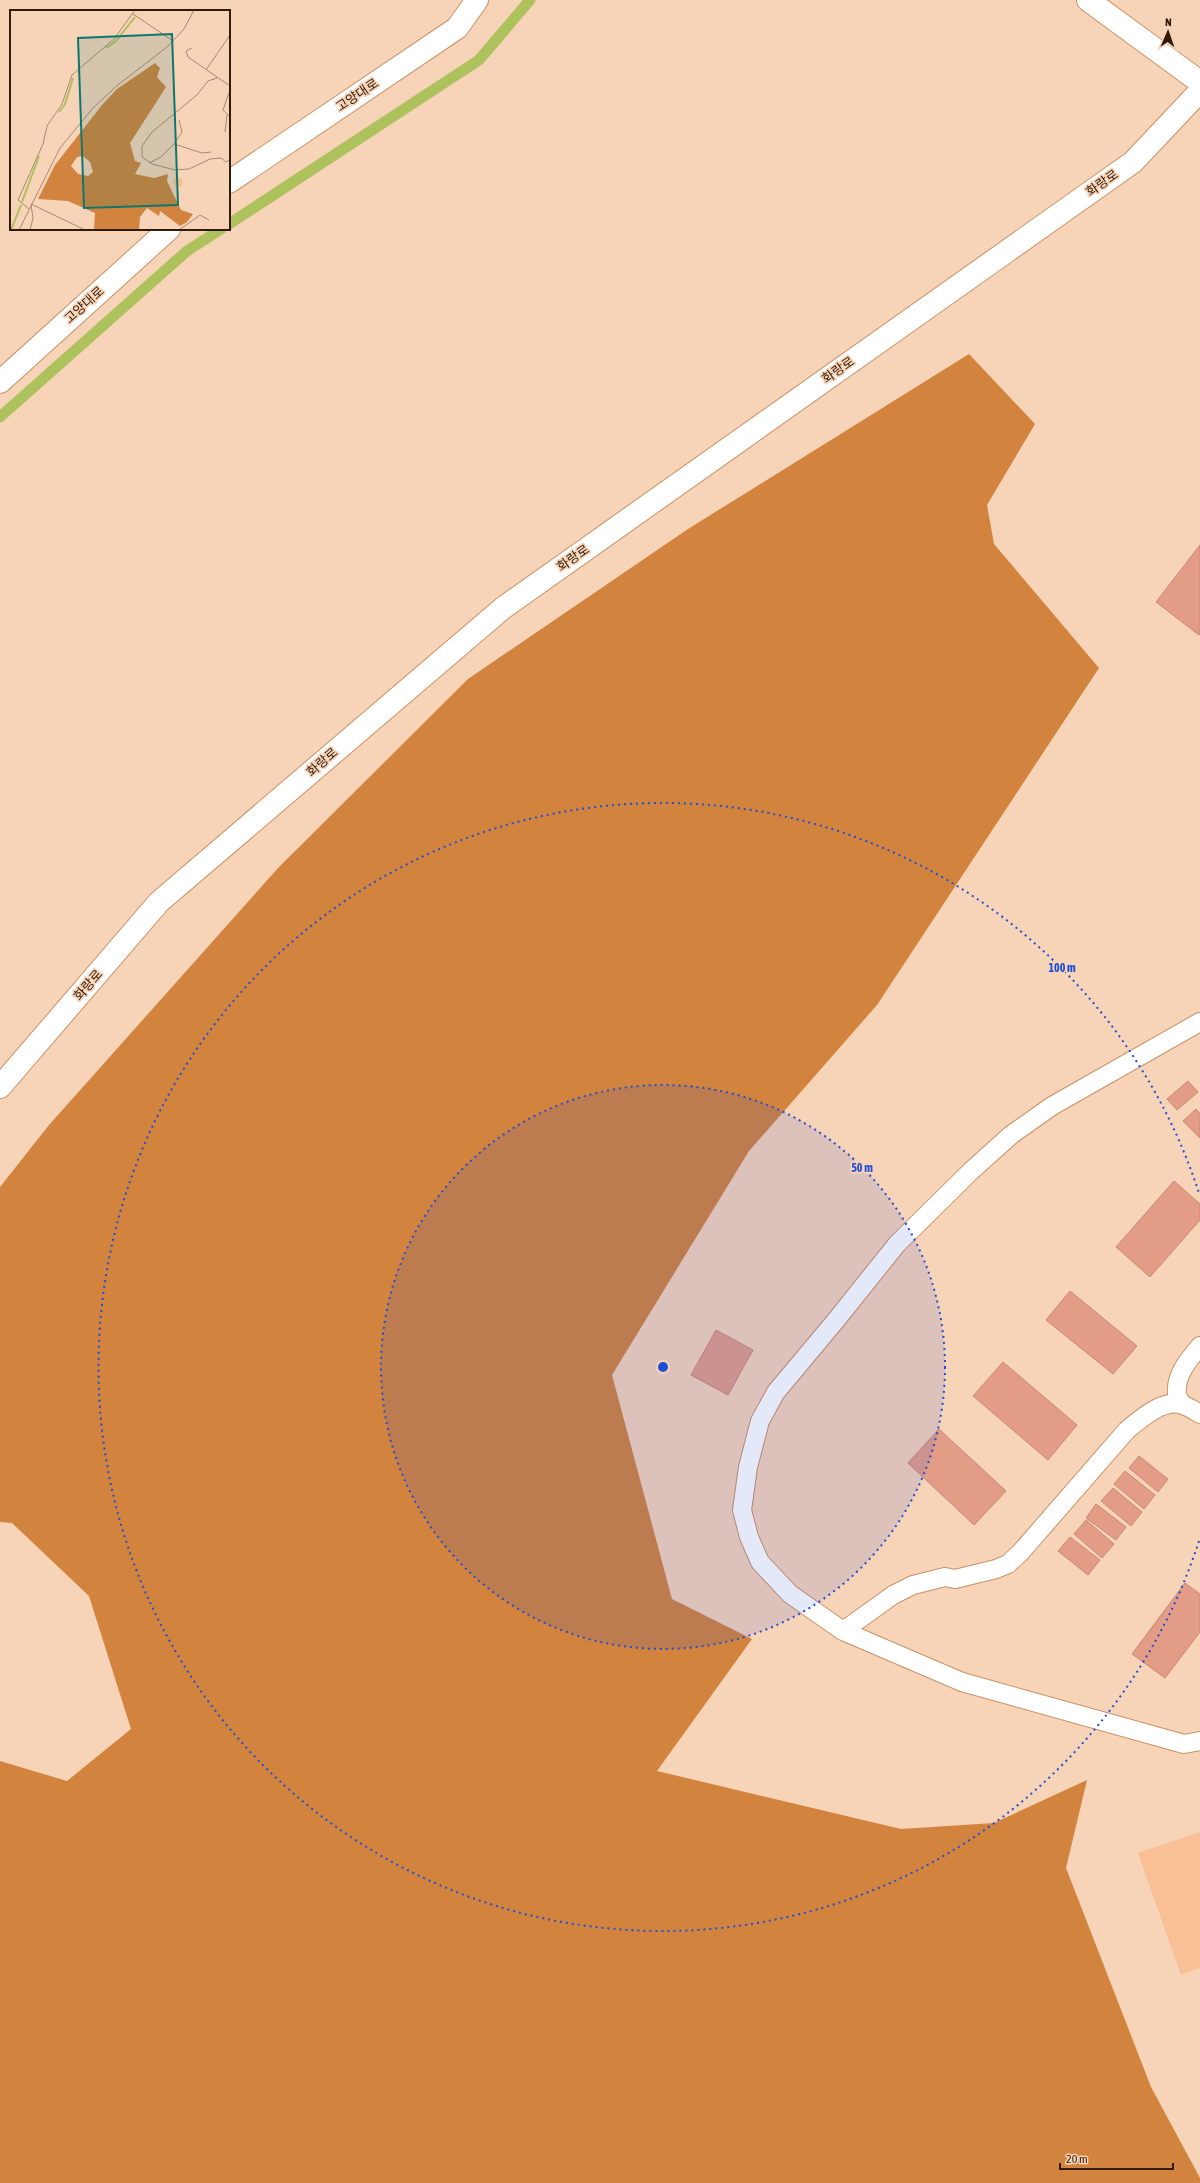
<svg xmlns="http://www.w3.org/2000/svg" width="1200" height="2183" font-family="'Asap Condensed','Noto Sans KR',sans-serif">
<rect width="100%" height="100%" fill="#f7d3b8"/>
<!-- green -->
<path fill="#f8c094" d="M1200 1832V1968L1181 1975 1138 1853Z"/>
<!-- forest -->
<path fill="#d2833e" d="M969 354 1035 424 987 505 994 544 1099 668 877 1005 749 1151 612 1375 672 1599 752 1639 657 1771 901 1829 994 1823 1087 1780 1066 1868 1151 2087 1200 2178V2183H0V1761L67 1781 131 1729 89 1596 12 1523 0 1522V1187L49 1125 279 867 468 679 688 529Z"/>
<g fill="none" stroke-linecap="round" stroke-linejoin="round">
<!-- stream -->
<path stroke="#adc15d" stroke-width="11" d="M229 224 479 60 530 0
M0 417 187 251 221 229"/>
</g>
<!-- building -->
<path fill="#e39d86" stroke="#cb8770" d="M1200 545V633L1199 635 1156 602Z
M1188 1081 1198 1092 1177 1110 1167 1099Z
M1196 1109 1200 1114V1138L1183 1121Z
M1174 1181 1200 1204V1220L1150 1277 1116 1247Z
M1070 1291 1137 1346 1113 1374 1046 1320Z
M716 1330 753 1350 728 1395 691 1375Z
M1003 1362 1077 1425 1048 1460 973 1396Z
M939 1429 1006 1491 974 1525 908 1463Z
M1139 1456 1168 1479 1158 1492 1129 1468Z
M1125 1471 1155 1495 1144 1509 1114 1484Z
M1113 1488 1142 1512 1131 1526 1101 1501Z
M1096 1504 1126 1527 1116 1540 1086 1518Z
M1086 1520 1114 1544 1102 1558 1074 1534Z
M1070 1537 1100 1560 1088 1575 1058 1551Z
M1185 1583 1200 1594V1632L1165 1678 1132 1654Z"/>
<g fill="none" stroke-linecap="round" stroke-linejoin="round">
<!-- lane casing -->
<g stroke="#ca9165" stroke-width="20">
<path id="lane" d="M1200 1022 1052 1106 1011 1135 971 1171 897 1244 837 1319 776 1392 760 1421 748 1467 742 1510 749 1537 760 1562 790 1594 843 1631 962 1682 1184 1744 1200 1741
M1182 1404C1180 1401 1177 1396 1177 1393 1175 1375 1190 1358 1200 1346
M843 1631 893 1595 913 1585 945 1577 955 1579 996 1569 1008 1564 1020 1553 1127 1430C1140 1419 1164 1398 1183 1405 1189 1407 1195 1411 1200 1414"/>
</g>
<!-- street casing -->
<g stroke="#ca9165" stroke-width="24">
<path id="street" d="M1088 0 1200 82
M229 182 457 28 477 0
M0 382 169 229"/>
</g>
<!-- secondary casing -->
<g stroke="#ca9165" stroke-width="24">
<path id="secondary" d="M0 1087 159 902 503 608 1133 162 1200 91"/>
</g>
<!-- lane -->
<use href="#lane" stroke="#fff" stroke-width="18"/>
<!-- street -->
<use href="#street" stroke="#fff" stroke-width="22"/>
<!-- secondary -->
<use href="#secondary" stroke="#fff" stroke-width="22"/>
</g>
<!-- distance rings -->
<circle cx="663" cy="1367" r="282" fill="#1d4ed8" fill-opacity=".12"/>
<g fill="none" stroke="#1d4ed8" stroke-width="2" stroke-dasharray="2 4">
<circle cx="663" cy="1367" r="282"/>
<path d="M1199 1541A564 564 0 1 1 1199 1193"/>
</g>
<g text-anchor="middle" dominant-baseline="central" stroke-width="3.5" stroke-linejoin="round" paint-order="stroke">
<!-- street labels -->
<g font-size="13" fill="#301a08" stroke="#f7d3b8">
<text transform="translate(357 95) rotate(-34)">고양대로</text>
<text transform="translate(1102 183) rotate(-35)">화랑로</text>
<text transform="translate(84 305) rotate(-42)">고양대로</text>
<text transform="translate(838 370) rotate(-35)">화랑로</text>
<text transform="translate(573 558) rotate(-35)">화랑로</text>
<text transform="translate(322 762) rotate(-41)">화랑로</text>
<text transform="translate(88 985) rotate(-49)">화랑로</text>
</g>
</g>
<!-- overview -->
<g transform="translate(10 10)">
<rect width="220" height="220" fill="#f7d3b8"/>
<path d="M163 172a5 5 0 1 1 10 0a5 5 0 1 1-10 0Z" fill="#f8c094"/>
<path d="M145 53 150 58 147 67 156 77 120 133 125 151 131 153 125 164 144 168 158 164 157 171 171 200 183 204 177 212 170 216 150 201 149 206 137 198 130 207 129 220H84L85 203 58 191 28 189 45 155 92 95 107 79ZM73 146 80 152 83 162 78 166 68 164 61 156 67 147Z" fill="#d2833e" fill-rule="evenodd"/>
<path fill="none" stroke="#adc15d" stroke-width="2" d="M96 38 106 31 125 7M49 102 55 94 63 68M12 192 29 146M1 220 11 195"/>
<path fill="none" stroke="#a78972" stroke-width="1" d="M123 4 163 31M182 38 176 41 178 47 220 76M196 60 220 25M220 80 213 100 220 107M187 85 142 122 132 136V147L142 154 165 160 179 159 200 149 211 148 216 152 220 150M186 86 198 71 207 68M215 122 217 105M164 134 192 143 201 142M139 153 151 147 164 134 172 122 169 110M21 194 75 220M19 199 8 190 33 134 37 116 52 94 62 65 104 29 125 0M9 220 50 138 83 98 109 74 157 37 174 19 184 0M20 220 23 208 21 195M169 220 190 205 199 210"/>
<path fill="#0f766e" fill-opacity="0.15" stroke="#0f766e" stroke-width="2" d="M162 24 168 195 74 198 68 28Z"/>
<rect width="220" height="220" fill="none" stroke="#301a08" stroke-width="2"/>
</g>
<circle cx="663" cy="1367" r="6" fill="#1d4ed8" stroke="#f7d3b8" stroke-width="2"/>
<g font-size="12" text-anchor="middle" font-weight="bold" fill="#1d4ed8" stroke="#f7d3b8" stroke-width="3.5" stroke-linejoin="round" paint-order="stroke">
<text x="1062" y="972">100 m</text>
<text x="862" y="1172">50 m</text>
</g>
<!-- north arrow -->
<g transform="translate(1168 32) rotate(2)" stroke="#f7d3b8" stroke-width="3" paint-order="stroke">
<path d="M0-3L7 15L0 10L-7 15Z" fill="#301a08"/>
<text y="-6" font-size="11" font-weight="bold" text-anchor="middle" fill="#301a08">N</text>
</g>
<!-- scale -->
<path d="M1060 2163v6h113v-6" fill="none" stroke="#301a08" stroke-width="2"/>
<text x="1066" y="2163" font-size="12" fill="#301a08" stroke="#f7d3b8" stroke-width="3" paint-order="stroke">20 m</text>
</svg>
